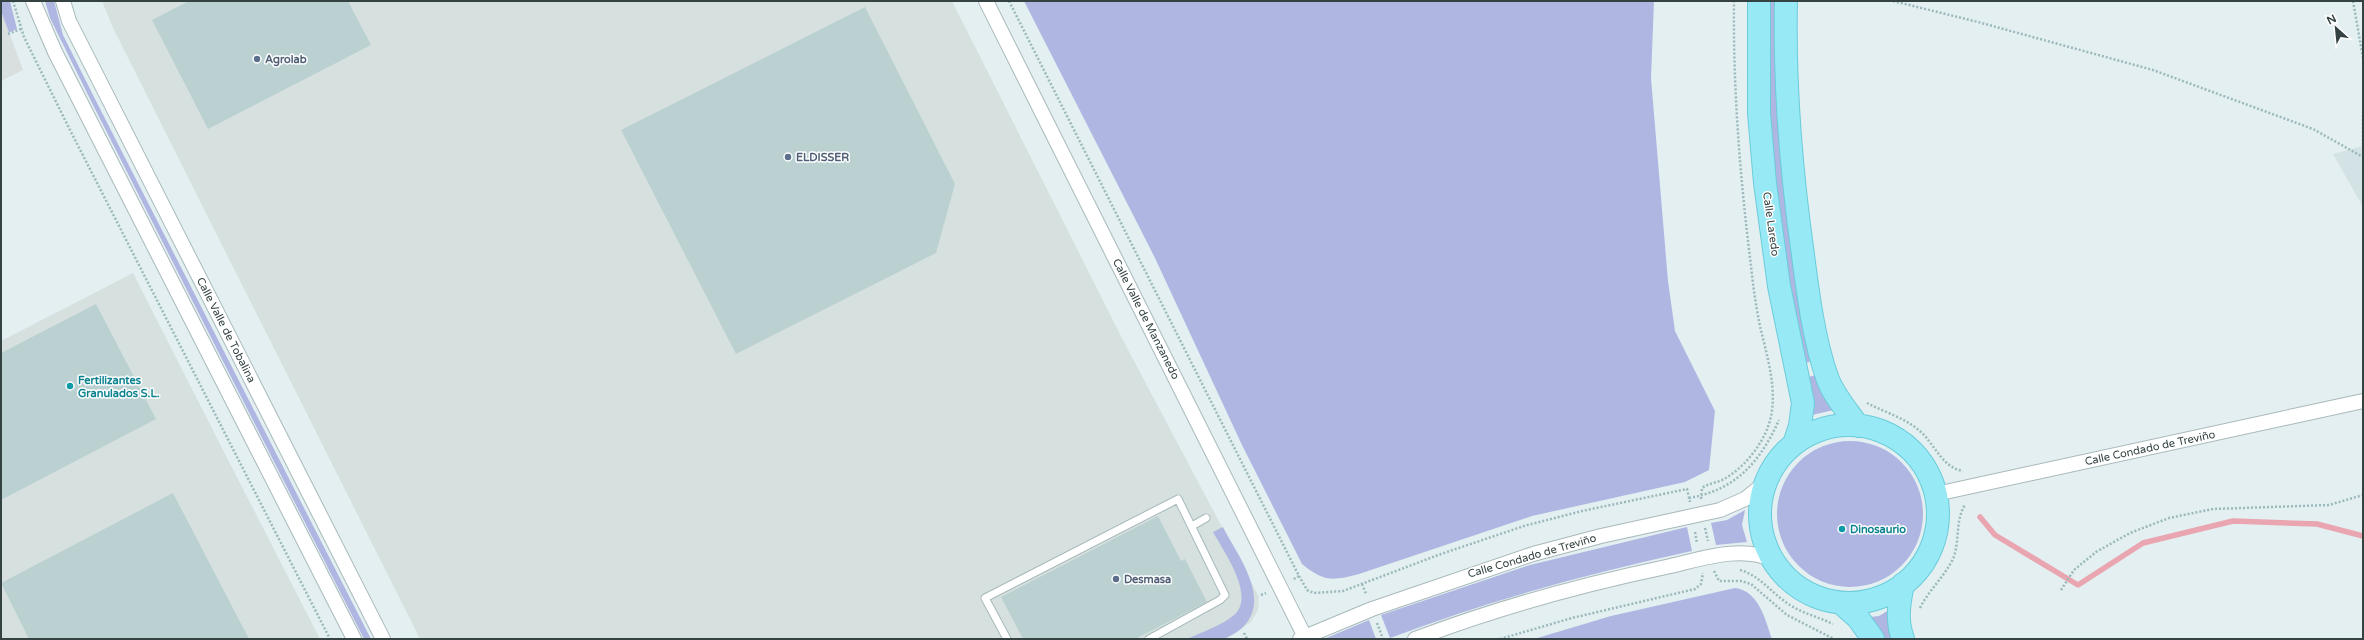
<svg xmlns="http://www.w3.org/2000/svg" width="2364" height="640" viewBox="0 0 2364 640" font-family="'Varela Round',sans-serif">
  <rect width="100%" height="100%" fill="#e4eff1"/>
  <!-- residential -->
  <path fill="#d3e2e4" d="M2363,146V207L2333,154Z"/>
  <!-- industrial -->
  <path fill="#d6e0df" d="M102,1H952L1125,344L1259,597L1258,610L1251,622L1226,639H420L113,28Z
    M133,273L222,448L320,639H1V341Z"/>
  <!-- green -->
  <path fill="#b0b6e2" d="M1,1H10L17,29L8,33L1,11Z
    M45,1H54L63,35L95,99L371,639H364L91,101L50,18Z
    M1024,1H1654L1651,78L1668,281L1675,331L1715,411L1709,470L1685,482L1532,516L1359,574C1332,581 1324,582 1302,564L1242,445L1154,256Z
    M1770,1H1776C1772,123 1787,242 1813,361L1805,363C1789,278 1772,191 1769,104C1768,70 1769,35 1770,1Z
    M1815,375L1834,410L1812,415V387L1809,377Z
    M1777 514a73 73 0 1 1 146 0a73 73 0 1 1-146 0Z
    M1745,510L1742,525L1747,542L1716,545L1711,523L1727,520Z
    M1223,527C1237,555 1272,598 1243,627C1238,632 1228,638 1221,639C1211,640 1198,639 1187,639C1202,632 1221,626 1234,615C1256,596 1224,552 1213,532Z
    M1687,527L1692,551C1589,573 1489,601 1390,638L1381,615L1530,565Z
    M1735,588C1759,591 1765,619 1772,639H1534L1611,616Z
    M1889,610L1894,639H1885L1870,617L1879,616Z
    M1369,620L1376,639H1324Z"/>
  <!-- parking -->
  <path fill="#d9dedf" d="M1,11L23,70L1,81Z"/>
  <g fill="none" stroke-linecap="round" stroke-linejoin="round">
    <!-- stream -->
    <path stroke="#e9a5b0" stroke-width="5.5" d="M1980,517L1995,535L2078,585L2143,543L2233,521L2317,524L2363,536"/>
  </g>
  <!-- building -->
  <path fill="#bbd1d1" d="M189,1H348L371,45L208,129L152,20Z
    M865,7L955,184L936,253L736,354L621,130Z
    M96,304L156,419L1,500V353Z
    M173,493L249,639H29L1,583Z
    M1158,516L1181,561L1185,559L1207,602L1135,639H1023L1001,597Z"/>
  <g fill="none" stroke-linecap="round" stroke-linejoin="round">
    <defs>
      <path id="lane" d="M1192,526L1206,518
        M1007,639L985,598L1178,499L1225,595L1220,600L1149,639"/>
      <path id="street" d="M33,1L55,52L354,639
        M63,1L69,21L383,639
        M986,1L1305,637
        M1936,494L2363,401
        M1300,639L1372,609L1533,554L1601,536L1720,510L1745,499L1765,483
        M1415,639C1497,608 1580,585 1666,567C1698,560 1741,544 1773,560"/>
      <path id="primary" d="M1759,1V113L1765,183L1779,286L1803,403L1800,426L1794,444
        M1786,1C1784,87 1791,170 1803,255C1808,294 1814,340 1827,377C1833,395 1847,410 1858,426
        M1760 514a89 89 0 1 1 178 0a89 89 0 1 1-178 0Z
        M1841,603L1858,618L1873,639
        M1903,639C1896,620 1899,603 1903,584"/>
    </defs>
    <!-- lane casing -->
    <use href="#lane" stroke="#a8b9bb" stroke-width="9"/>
    <!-- street casing -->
    <use href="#street" stroke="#a8b9bb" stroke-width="16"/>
    <!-- primary casing -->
    <use href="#primary" stroke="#6accd9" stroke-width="24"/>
    <!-- path -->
    <path stroke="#9ab9bc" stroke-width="2.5" stroke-dasharray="2 2" stroke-linecap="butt" d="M13,1L24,37L70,130L330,639
      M1009,1L1299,576L1292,580
      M1893,1L1978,22L2153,70L2313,129L2363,157
      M2353,1L2363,58
      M8,34L21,29
      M2363,115V146
      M1867,403C1886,413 1909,419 1924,435C1936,448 1944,468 1963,471
      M1689,498C1736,490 1760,462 1779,420
      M1701,499L1702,488C1709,483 1717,483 1724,479C1744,468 1762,445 1769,424C1779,392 1767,357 1760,326C1756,306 1753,286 1751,266C1740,178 1733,89 1734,1
      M1705,528L1708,541
      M1695,532L1697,543
      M1740,570C1761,576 1772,594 1790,605C1804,614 1819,617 1833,624
      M1714,571L1719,581H1741L1751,584L1787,615L1834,639
      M1299,576L1307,590L1314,593L1343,591L1441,554L1524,526L1582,511L1687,489L1690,502
      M1362,584L1366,594
      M2061,590L2074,570L2096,552L2130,533L2169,518L2213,509L2329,505L2363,495
      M1261,595L1266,593
      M1920,608C1929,590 1944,577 1953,559C1960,542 1955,520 1965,505
      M1377,623L1383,639
      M1244,633L1247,639
      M1500,639L1572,618L1695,589L1701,584L1703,573"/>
    <!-- lane -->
    <use href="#lane" stroke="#fff" stroke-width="7"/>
    <!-- street -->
    <use href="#street" stroke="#fff" stroke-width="14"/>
    <!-- primary -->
    <use href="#primary" stroke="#98e9f6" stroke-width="22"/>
  </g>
  <!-- markers -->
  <g fill="#5c6f8a" stroke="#fff" stroke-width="1.5">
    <circle cx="257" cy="59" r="4"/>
    <circle cx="788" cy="157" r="4"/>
    <circle cx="1116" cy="579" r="4"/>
  </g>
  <g fill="#0f9aa8" stroke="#fff" stroke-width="1.5">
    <circle cx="70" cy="386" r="4"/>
    <circle cx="1842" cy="529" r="4"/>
  </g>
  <g text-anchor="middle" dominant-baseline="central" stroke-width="3" stroke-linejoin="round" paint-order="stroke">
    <!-- service labels -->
    <g font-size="11" font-weight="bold" fill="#4e5e75" stroke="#fff" text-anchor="start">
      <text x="265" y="59">Agrolab</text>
      <text x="796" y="157">ELDISSER</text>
      <text x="1124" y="579">Desmasa</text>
    </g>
    <!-- street labels -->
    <g font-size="11" fill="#354242" stroke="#fff">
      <text transform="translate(1771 224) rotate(82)">Calle Laredo</text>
      <text transform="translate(1146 319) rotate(63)">Calle Valle de Manzanedo</text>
      <text transform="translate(226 330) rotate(63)">Calle Valle de Tobalina</text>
      <text transform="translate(2150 448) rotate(-12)">Calle Condado de Treviño</text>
      <text transform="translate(1532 556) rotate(-16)">Calle Condado de Treviño</text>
    </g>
    <!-- culture labels -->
    <g font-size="11" font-weight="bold" fill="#0d838f" stroke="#fff" text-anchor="start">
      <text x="78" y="380">Fertilizantes<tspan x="78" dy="13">Granulados S.L.</tspan></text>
      <text x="1850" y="529">Dinosaurio</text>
    </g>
  </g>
  <!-- border -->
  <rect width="2364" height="640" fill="none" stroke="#354242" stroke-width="4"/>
  <!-- north arrow -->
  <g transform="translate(2336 28) rotate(333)" stroke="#ffffff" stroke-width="3" paint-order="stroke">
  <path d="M0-3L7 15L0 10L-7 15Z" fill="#354242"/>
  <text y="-6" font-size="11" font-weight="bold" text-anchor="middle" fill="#354242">N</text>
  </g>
</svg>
